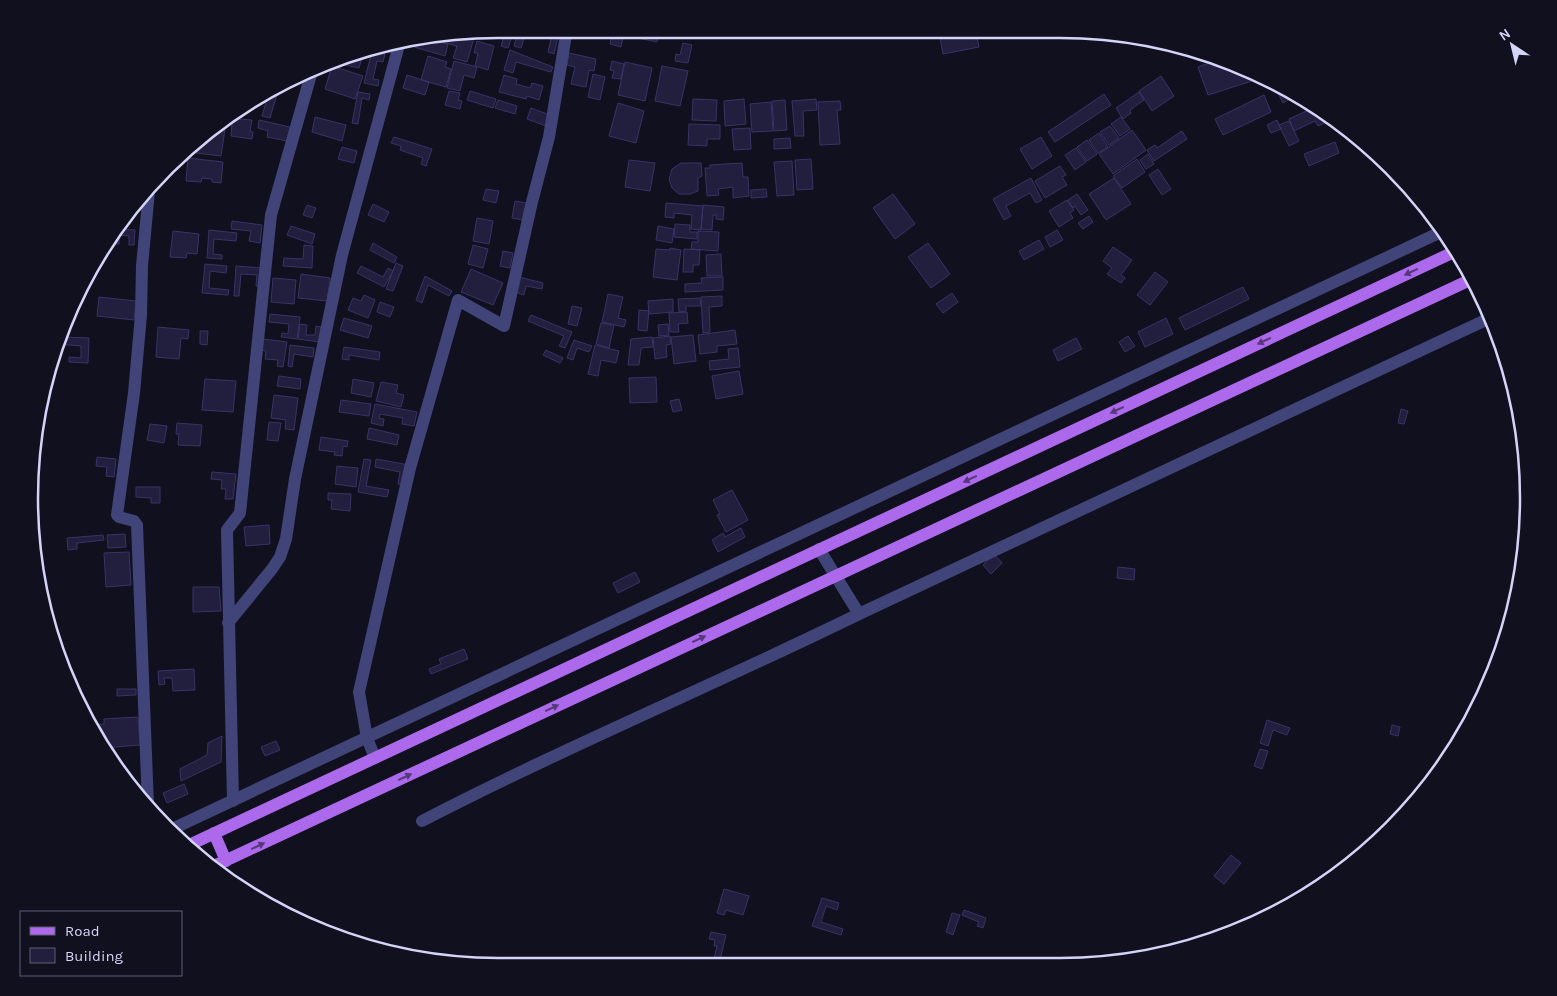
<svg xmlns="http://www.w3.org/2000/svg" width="1557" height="996" viewBox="0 0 1557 996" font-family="Karla,sans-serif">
  <rect width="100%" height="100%" fill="#11101f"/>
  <!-- building -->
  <path fill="#211e3e" stroke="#383367" d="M506,29H514L508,48L501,46Z
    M519,29H527L521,48L514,46Z
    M538,29H548L559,33L554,54L548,52L552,35L537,31Z
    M613,30L624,32L621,47L610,44Z
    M625,30H660L657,42L624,35Z
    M939,32H976L979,47L943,54Z
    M463,35L474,38L467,62L453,58L457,46L434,40Z
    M432,40L448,44L445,56L414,47L415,42Z
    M477,41L494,46L488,70L475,66L478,53H474Z
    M683,43L692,45L688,63L675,61L676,54L680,55Z
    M394,46L392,53L375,49Z
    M510,50L553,67L551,72L516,62L513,73L504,70Z
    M364,51L359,68L332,62L347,54Z
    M372,51L385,54L383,62L377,61L373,79L379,80L378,86L364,83Z
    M569,53L596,59L594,71L589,70L586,87L571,84L575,67L567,65Z
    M428,56L447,62L445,67L451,69L446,87L421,80Z
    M454,61L477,67L474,78L464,75L460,91L447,88Z
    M612,61L624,64L621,79L612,78L614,71L610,70Z
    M1214,61L1256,74L1258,79L1208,95L1198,67Z
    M625,62L652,68L645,101L618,95Z
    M332,66L363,76L355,99L325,89Z
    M662,66L688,71L680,106L655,101Z
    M593,74L605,77L600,100L588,97Z
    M407,75L429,82L425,95L403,88Z
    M504,75L517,79L516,84L530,88L532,83L543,86L539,100L527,96L526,99L499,92Z
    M1161,76L1174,96L1152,111L1139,91Z
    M296,79L295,86L285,84Z
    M1280,86L1295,96L1283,103L1276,89Z
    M449,91L460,93L458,100L462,101L460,109L445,105Z
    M470,91L496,99L493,108L467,100Z
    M269,92L277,94L270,118L262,116Z
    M358,92L370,94L369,100L362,98L358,124L352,123Z
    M1139,92L1144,100L1130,110L1131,113L1123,119L1116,108Z
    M1104,94L1111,105L1055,142L1048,132Z
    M1264,95L1271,112L1223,135L1215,119Z
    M693,99L717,100L716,121L692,120Z
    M744,99L746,124L725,126L724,101Z
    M816,99L817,110L803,111L804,136H795L792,101Z
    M498,100L517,106L515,114L495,108Z
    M785,100L787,130L774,131L772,101Z
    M840,101L841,110H837L840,144L820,145L818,102Z
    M771,102L773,131L752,132L750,104Z
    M618,103L644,111L636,143L609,136Z
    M531,108L550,115L546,126L527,119Z
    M1313,108L1331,120L1318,126L1315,121L1294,131L1289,119Z
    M233,113L240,114L239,119L252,120L250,131L253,132L252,139L231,136Z
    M315,117L346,125L342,141L312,132Z
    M1121,117L1130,129L1120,136L1111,124Z
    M259,120L290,127L287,141L267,137L268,131L258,128Z
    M1277,120L1281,129L1271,133L1267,125Z
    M1289,121L1299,141L1289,146L1279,125Z
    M223,122H226L221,156L196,153L197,145Z
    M689,124L720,125V139H707V146L688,145Z
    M1110,126L1119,138L1109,145L1100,132Z
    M750,128L751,149L734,150L732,129Z
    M1132,130L1146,150L1113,174L1099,154Z
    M1182,131L1187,139L1154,161L1147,150L1155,145L1157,148Z
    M1099,133L1108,147L1098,153L1089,140Z
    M394,137L432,149L426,166L421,164L423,158L400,150L401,146L391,143Z
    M1041,137L1052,156L1032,169L1020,149Z
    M790,138L791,148L774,149V139Z
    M1087,140L1097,154L1087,161L1077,147Z
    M1335,142L1339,153L1309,166L1304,154Z
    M342,147L357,151L354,163L338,159Z
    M1076,148L1086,162L1075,170L1065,155Z
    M1148,154L1154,164L1146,169L1140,160Z
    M188,158L223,162L221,183L212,182V179L202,178L201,182L186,181Z
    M811,159L813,189L797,190L795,160Z
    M1137,159L1145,172L1122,188L1113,176Z
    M629,160L655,163L650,191L625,187Z
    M792,161L794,195L777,196L774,162Z
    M681,163H701L702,176L698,178V191L690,194H679L672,188L669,179L672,169Z
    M742,163L743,177H748L749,196L733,198V187L718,189L719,195L707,196L705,168H710V165Z
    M1060,166L1066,175L1062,177L1067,185L1045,198L1035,181Z
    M1158,169L1171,189L1162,195L1149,175Z
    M1031,178L1042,200L1036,203L1030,193L1006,206L1011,216L1004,220L993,199Z
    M1114,178L1131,204L1106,220L1089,194Z
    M486,189L499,191L496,203L483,200Z
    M766,189L767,197L751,198V190Z
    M893,194L915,224L895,239L873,208Z
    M1077,194L1088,210L1081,215L1075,206L1073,208L1068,200Z
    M1067,200L1074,210L1070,213L1073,218L1059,227L1049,211Z
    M515,201L526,203L522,220L512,218Z
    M666,203L703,206L701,230L691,229L692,215L674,213V218L665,217Z
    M373,204L389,212L384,222L368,215Z
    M307,205L316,208L312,218L303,215Z
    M703,205L724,207L723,220L716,219V215H713L712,230L701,229Z
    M1089,216L1093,222L1083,229L1078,223Z
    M477,218L493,221L489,244L473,241Z
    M232,221L262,225L260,243L249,241L251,231L231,229Z
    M675,224L690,225V232H697V239L674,237Z
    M291,226L315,234L312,244L287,235Z
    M658,226L674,229L672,243L656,240Z
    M117,229L135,230L134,245H129V236L119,235V244H109Z
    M209,230L237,233L236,241L214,239L213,254L222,255V259L207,258Z
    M1057,230L1063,240L1050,247L1045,237Z
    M173,231L199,234L197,254L187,253L186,258L170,257Z
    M698,231L719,232L718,251L691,249L692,242H698Z
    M1039,240L1044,249L1024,260L1019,251Z
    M373,243L397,257L394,263L370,250Z
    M928,243L950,274L931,288L908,257Z
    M304,245L313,246L312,268L283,266L284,258L303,259Z
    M473,245L488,249L483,268L468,264Z
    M1113,247L1132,260L1121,275L1125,278L1121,283L1107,274L1112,268L1103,261Z
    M670,248L681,250L677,280L653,277L656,249L670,250Z
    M684,249L700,250L699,265H693V272H683Z
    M503,251L513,253L510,268L500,266Z
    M721,254L722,276H707L706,255Z
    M396,263L403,266L393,291L386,289Z
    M205,264L227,266L226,273L210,271L209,288L229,290L228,295L202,293Z
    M236,266L262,268L261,287L256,286L257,275L241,274L239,296H234Z
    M361,266L383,277L388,268L393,271L384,287L357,273Z
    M471,269L503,283L493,305L461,292Z
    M1155,272L1168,282L1150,305L1137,295Z
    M301,274L330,278L327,301L298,298Z
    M425,276L452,291L449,296L428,285L422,303L416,300Z
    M519,277L543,283L542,289L526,286L524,295L515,292Z
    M723,277V290L685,292V284L702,283L701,278Z
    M273,278L296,280L294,304L271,302Z
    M1243,287L1249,299L1185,330L1179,318Z
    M952,293L958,302L943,313L936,304Z
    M608,294L623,297L618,318L626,320L624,327L602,322Z
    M364,295L375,300L368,318L348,310L353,298L361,301Z
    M722,296V306L709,307L710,332L703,333L701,297Z
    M99,297L136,301L134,320L97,316Z
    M700,298L701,306H686V311L679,312L678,299Z
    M673,299V312L649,314L648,301Z
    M380,302L394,307L390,317L377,312Z
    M572,306L582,308L577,326L568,324Z
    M639,310L649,311L647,331L638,330Z
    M687,312L688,323L678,324L679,332H670L669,313Z
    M270,314L300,317L297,339L281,337L282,333L288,334L289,324L269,322Z
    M531,315L572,332L565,348L559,346L564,336L528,321Z
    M344,318L372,326L368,338L340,330Z
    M1166,318L1173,334L1145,347L1138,332Z
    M601,323L614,325L609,348L596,344Z
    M300,324L307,325L306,335H315L316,326L321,327L319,342L298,339Z
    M668,324L669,335L659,336L658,325Z
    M158,327L189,330L188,339L181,338L179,359L156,357Z
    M735,330L737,344L717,346V352L700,354L698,335Z
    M200,331H208L207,345L200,344Z
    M693,335L696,361L674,364L671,337Z
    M670,336L671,344L666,345L667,357L655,359L653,338Z
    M1128,336L1135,346L1125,352L1119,342Z
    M59,337L89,338L88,363L69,362V357L81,358V346L57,344L56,353H53Z
    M652,337L653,347L641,348L639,365H628L631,339Z
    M1076,338L1082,349L1058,361L1053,350Z
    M263,339L287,342L283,367L277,366L278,360L265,359L266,351L261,350Z
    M574,340L592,346L589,352L577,348L573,360L567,358Z
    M290,345L314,348L313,357L294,354L292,367L288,366Z
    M595,345L619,351L616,363L601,360L598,376L588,374Z
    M344,347L380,352L379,360L349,355V360L342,359Z
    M738,348L740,367L710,370L709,361L729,359L728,349Z
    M546,350L563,358L560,363L543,355Z
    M739,371L743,394L716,399L712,376Z
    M279,376L301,379L300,389L277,386Z
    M656,377L657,402L630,403L629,378Z
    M205,379L236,381L233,412L202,410Z
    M353,379L374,383L371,397L351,393Z
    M381,382L398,385L396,393L404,395L401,407L376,401Z
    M274,395L298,398L294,430L285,429L286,420L271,418Z
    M679,399L682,410L673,412L670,401Z
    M341,400L371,404L369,416L339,412Z
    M375,404L417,412L414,426L402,424L403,418L380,414L379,418L384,419L383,426L371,423Z
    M1401,409L1408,411L1404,424L1398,423Z
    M269,422L281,423L278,441L267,440Z
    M177,423L202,425L200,446L178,445L179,434H176Z
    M150,424L167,426L164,443L147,440Z
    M369,428L399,435L397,445L367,439Z
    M321,437L348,441L347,447L343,446L342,456L334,455L335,452L319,450Z
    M97,457L116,459L114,477L106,476L107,467L96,466Z
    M364,459L371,460L366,486L389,490L387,497L358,492Z
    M376,459L409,465L404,486L398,484L400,472L375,467Z
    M337,466L358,468L356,487L335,484Z
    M212,472L236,474L233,499H225L226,489H221L222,480L211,479Z
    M136,487H160V503H151V498L136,497Z
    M732,490L748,520L726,532L717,515L720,514L713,500Z
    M328,493L351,494L350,511L331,509L332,500H328Z
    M269,525L270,544L246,546L244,527Z
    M741,528L745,537L718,552L712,540L723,533L725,537Z
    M125,534L126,547L108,548L107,535Z
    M103,535L104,540L77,543V549L68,550L67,538Z
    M129,552L131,585L106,587L104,553Z
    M994,554L1002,563L991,574L983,565Z
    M1118,567L1135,569L1134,580L1117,578Z
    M635,572L640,582L618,593L613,583Z
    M193,587H219L221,611L193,612Z
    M464,649L468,659L431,674L429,669L441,664L439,659Z
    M194,669L195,690L173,691L172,678H164L165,684L159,685L158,671Z
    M117,689H136V695L117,696Z
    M138,717L140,745L103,748L92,725L104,724V719Z
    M1267,720L1290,728L1287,735L1273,730L1268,746L1260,743Z
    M1392,725L1400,727L1398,736L1390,734Z
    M222,736L221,762L181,781L180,769L207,755L208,743Z
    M276,741L280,750L265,756L261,747Z
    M1260,749L1268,751L1262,769L1254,766Z
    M184,784L188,794L167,803L163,793Z
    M1231,855L1241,863L1224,884L1214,876Z
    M724,889L749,896L743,915L726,910L724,915L717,913Z
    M822,898L839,903L837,910L826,906L821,922L843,929L841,935L812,926Z
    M964,910L986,918L983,928L977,926L979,922L962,915Z
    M952,913L960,915L953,935L946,932Z
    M711,932L726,935L719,964L713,963L717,946H714L715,940L709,939Z"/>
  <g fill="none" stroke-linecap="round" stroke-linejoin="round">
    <!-- minor -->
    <path stroke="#414478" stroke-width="12" d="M819,549L859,614
      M228,623L272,569L280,557L286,539L295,479L342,255L399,45
      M375,758L367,738L359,692L410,468L458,300L504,326L532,202L549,137L567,29
      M233,801L227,530L240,513L271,215L312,71
      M148,805L137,525L134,521L119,517L117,515L134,393L141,315L142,266L149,191
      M422,821C565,747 714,685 859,614L1490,318
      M170,830L1443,231"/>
    <!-- major -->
    <path stroke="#ad69eb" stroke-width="12" d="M214,833L226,861
      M185,847L1456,251
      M214,866L1472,279"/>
  </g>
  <!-- one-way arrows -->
  <defs><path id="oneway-solid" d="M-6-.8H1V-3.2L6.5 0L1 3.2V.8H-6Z" transform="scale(1.25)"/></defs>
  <g fill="#57387b">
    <use href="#oneway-solid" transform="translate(1411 272) rotate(155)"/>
    <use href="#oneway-solid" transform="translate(1264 341) rotate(155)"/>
    <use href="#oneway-solid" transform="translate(1117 410) rotate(155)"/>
    <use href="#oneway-solid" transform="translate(970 479) rotate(155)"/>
    <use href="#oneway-solid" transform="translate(699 639) rotate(-25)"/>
    <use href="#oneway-solid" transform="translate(552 708) rotate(-25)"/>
    <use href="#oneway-solid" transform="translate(405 777) rotate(-25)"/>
    <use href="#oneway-solid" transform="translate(258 846) rotate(-25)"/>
  </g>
  <!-- crop -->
  <path d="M0 0H1557V996H0ZM498 38H1060A460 460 0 0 1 1520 498V498A460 460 0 0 1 1060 958H498A460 460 0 0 1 38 498V498A460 460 0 0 1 498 38Z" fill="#11101f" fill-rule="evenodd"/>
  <path fill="none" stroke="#d4d4f9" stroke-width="2.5" d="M498 38H1060A460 460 0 0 1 1520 498V498A460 460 0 0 1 1060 958H498A460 460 0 0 1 38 498V498A460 460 0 0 1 498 38Z"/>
  <!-- legend -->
  <rect x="20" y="911" width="162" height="65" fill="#11101f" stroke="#5f5e76"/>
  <rect x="30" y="927" width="25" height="8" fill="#ad69eb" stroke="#5f5e76"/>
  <text x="65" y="936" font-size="15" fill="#d4d4f9">Road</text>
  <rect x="30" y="948" width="25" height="15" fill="#211e3e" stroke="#5f5e76"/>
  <text x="65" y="961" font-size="15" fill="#d4d4f9">Building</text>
  <!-- north arrow -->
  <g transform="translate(1512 45) rotate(325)" stroke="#11101f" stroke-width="4" paint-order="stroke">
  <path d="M0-4L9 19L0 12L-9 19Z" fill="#d4d4f9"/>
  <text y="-8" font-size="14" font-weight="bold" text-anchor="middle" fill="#d4d4f9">N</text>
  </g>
</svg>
